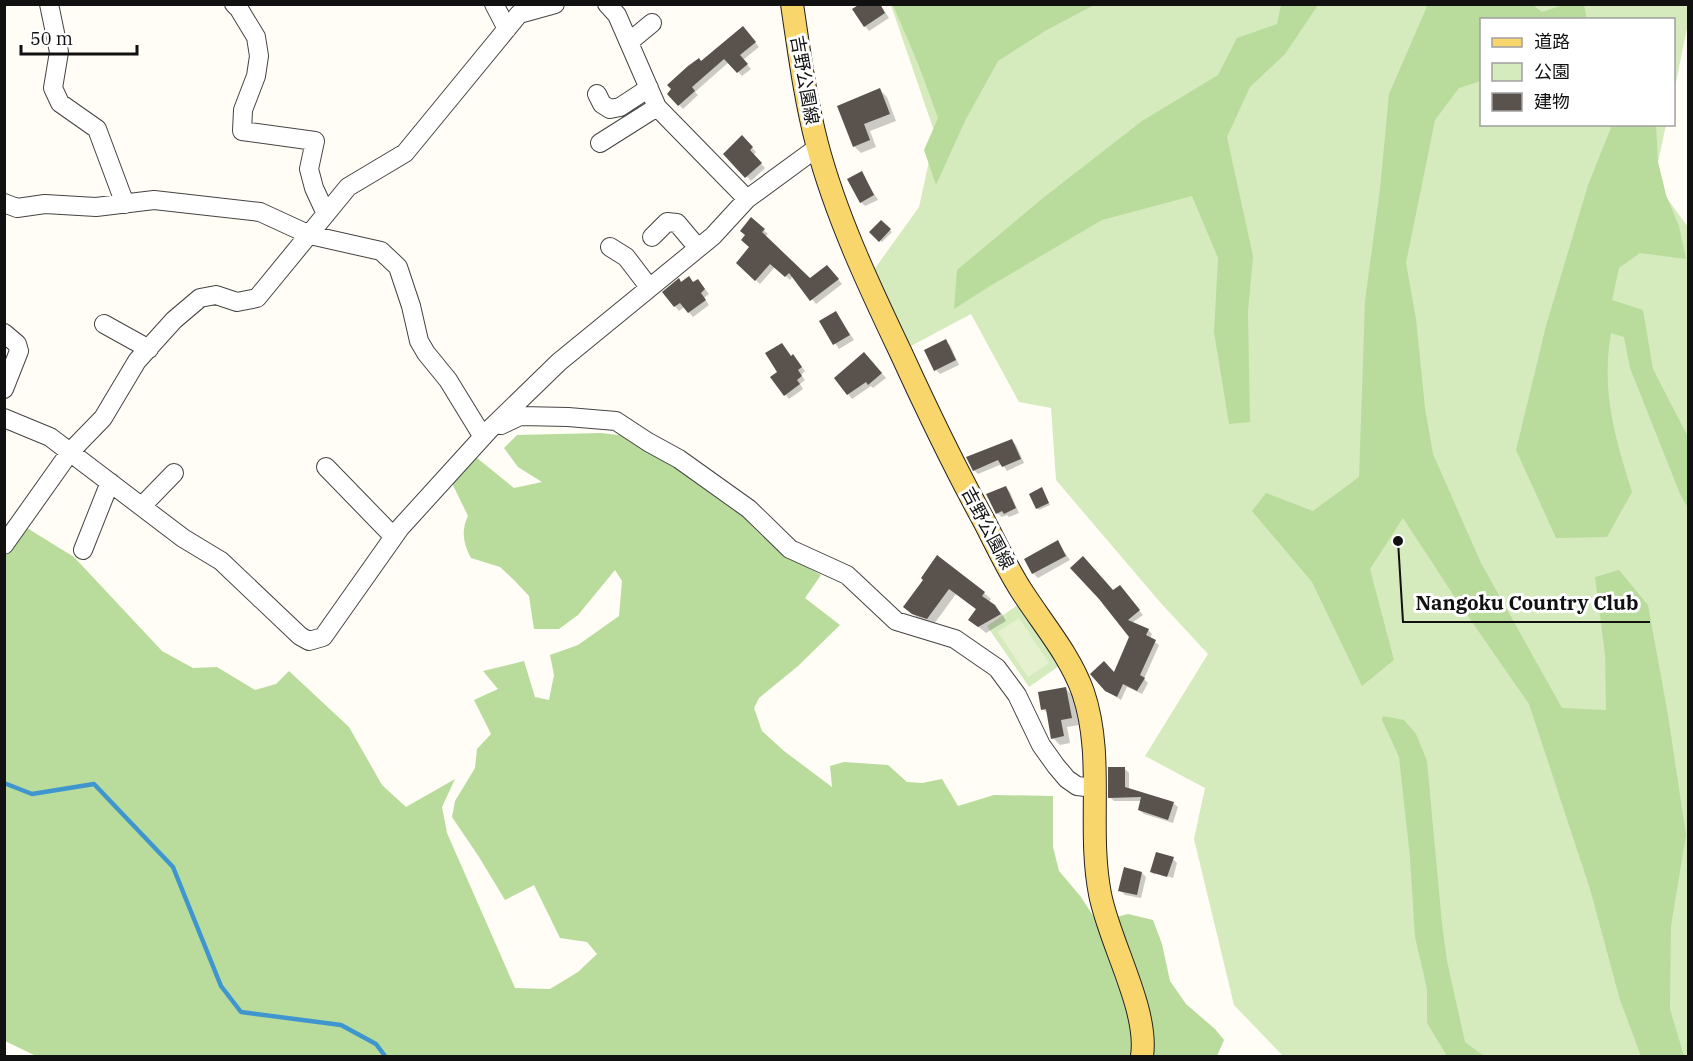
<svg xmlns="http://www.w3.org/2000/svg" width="1693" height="1061" viewBox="0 0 1693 1061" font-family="'IBM Plex Serif','Noto Sans JP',serif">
  <rect width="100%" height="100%" fill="#fffdf5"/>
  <!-- green -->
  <path fill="#d5ebbd" d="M891,5H1688V23L1674,92V20H1482V124L1666,125L1658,162L1666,197L1688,227V1056H1283L1234,1005L1194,839L1205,788L1145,756L1208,654L1159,601L1056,480L1051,408L1019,402L971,314L909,347L873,271L919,207L935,134Z
    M1018,605L1059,666L1029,687L987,626Z"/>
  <!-- forest -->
  <path fill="#b9dc9c" d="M1428,4L1533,5L1542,12L1563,5H1584L1587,19L1482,20L1481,81L1459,88L1435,120L1406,263L1416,319L1425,408L1433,454L1481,563L1562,708L1606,710L1605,655L1595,577L1619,570L1648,605L1668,715L1686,835L1671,926L1670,1009L1684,1056H1641L1620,1000L1590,889L1529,704L1454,596L1403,518L1370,569L1394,660L1362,686L1312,582L1252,511L1266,493L1313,511L1359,477L1365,301L1380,189L1389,94Z
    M893,5H1094L1045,31L998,61L965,121L936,185L924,150L938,118L919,66Z
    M1281,5H1318L1285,54L1250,87L1227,137L1253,256L1248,312L1250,422L1229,424L1214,332L1218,258L1192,196L1102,220L990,286L954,309L957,270L1043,198L1142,121L1218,75L1237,38L1277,24Z
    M1612,125H1656L1658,162L1666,195L1679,226L1686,259L1640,253L1619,268L1612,300L1643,310L1653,369L1688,437V508L1680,494L1630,368L1624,337L1611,333C1601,392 1615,437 1632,492L1607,537L1556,538L1516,450L1546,326L1588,185Z
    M601,433L627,436L652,455L695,472L803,565L821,575L805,598L840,625L798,666L759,698L754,708L762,731L784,751L832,787L830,766L844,762L888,765L907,782L922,783L942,779L958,806L994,795L1053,796V847L1059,871L1081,897L1097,922L1128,914L1153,920L1162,944L1170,981L1186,1004L1215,1029L1224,1040L1217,1056H36L5,1041L4,558L27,528L74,557L162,651L193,668L217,667L255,690L276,684L289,671L349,727L382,785L406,807L455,779L442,807L447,833L515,988L550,989L578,972L597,954L587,942L560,938L534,885L505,900L479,857L452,817L455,801L475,768L477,749L491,734L474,700L498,689L483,671L524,661L535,697L549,700L554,675L550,655L578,645L619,616L622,581L615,570L578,615L559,629H534L529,596L513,579L500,567L471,558C463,544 461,530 468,516L450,479L472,454L514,488L542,482L518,467L504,448L517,435Z
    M1383,716L1404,720L1416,734L1427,761L1442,924L1447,961L1465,1042L1484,1056H1447L1427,1023V989L1415,937L1410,858L1399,757L1382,720Z"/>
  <!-- pitch -->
  <path fill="#e6f2cf" d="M1019,618L1049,663L1028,677L998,632Z"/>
  <!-- shadow -->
  <path fill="#0003" d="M863,4H880L889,18L869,31L865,26Z
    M747,32L759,47L743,60L751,69L742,76L729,62L695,92L698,95L683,109L669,94L702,63Z
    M880,90L887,97L896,121L870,131L876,147L861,153L854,146L839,106Z
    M742,137L756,152L753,155L765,168L751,181L725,154Z
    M861,173L878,200L865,206L861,202Z
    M752,219L768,234L765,237L810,280L831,271L842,284L816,304L793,276L790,280L775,267L760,284L738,263L751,247L746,235Z
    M881,222L892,232L882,242L871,232Z
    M682,283L702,285L709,294L704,298L709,305L693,317L684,307L679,311L675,306Z
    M836,313L854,340L839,349L821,322Z
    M945,341L950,345L959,365L940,374L936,370Z
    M792,358H795L805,371L801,375L805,380L800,384L803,389L789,399L772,378Z
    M868,358L886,378L873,388L871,386L852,399L836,378Z
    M1012,441L1016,445L1024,463L1007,471L1002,464L978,474L974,470Z
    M1006,487L1010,492L1019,513L1009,517L1007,515L1002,517L997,513Z
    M1043,491L1050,505L1039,510L1037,508Z
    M1057,542L1070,560L1038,578L1033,573Z
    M925,580L984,593L991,599L989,602L1002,614L1006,621L986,633L970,620L977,610L956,594L934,624L920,620L905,607Z
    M1123,591L1143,615L1132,623L1148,630L1152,634L1150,639L1159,645L1144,679L1148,683L1142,694L1127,687L1121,700L1106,690L1131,636L1114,592Z
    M1066,689L1073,696L1079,725L1067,727L1070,743L1060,745L1053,738L1049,715L1043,709Z
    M1124,768L1129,773V789L1173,803L1178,807L1173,823L1144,814L1139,810L1142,801H1114L1110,797Z
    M1173,859L1177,863L1173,878L1155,872V875L1151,872Z
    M1142,873L1146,877L1141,898L1125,895L1120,890Z"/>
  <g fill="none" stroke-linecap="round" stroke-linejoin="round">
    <!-- stream -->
    <path stroke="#3f96cf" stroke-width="4.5" d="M4,783L32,794L94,784L173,867L221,986L241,1012L341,1025L376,1044L385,1056"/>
  </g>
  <!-- building -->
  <path fill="#5a524d" d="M860,4H880L885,13L864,27L852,9Z
    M743,26L756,42L740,55L748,64L737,73L724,59L692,87L695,91L678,106L667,94L671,89L667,85L688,66L699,58L701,61Z
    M880,88L890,114L864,124L870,140L853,147L837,106Z
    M742,135L753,147L750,150L762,163L745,178L723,154Z
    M862,171L874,195L860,203L847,179Z
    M751,217L765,229L762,232L810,278L827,265L839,279L810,301L789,273L785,277L770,264L755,281L736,263L749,247L741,240L745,235L740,231Z
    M881,220L891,229L879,242L869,232Z
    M689,276L693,282L698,279L705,289L701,293L706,300L688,313L680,303L674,307L662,292L679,278L681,282Z
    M836,311L850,335L833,345L819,321Z
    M946,339L956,360L934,371L924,350Z
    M782,343L791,356L793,354L802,367L798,370L802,376L797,380L800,384L784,396L770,377L777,372L765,353Z
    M864,352L882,373L868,385L866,382L847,395L834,378Z
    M1012,439L1021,459L1002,467L998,460L973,471L966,457Z
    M1006,486L1016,508L1004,514L1002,511L996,514L986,494Z
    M1042,487L1049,503L1036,509L1029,494Z
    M1058,540L1066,556L1032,574L1024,559Z
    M937,555L985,592L982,596L995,605L1001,614L978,627L968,620L976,609L949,589L927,619L912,614L903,607L923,580L921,578Z
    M1083,556L1113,590L1120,585L1140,610L1128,620L1149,629L1146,635L1156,640L1140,675L1145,678L1137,691L1123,684L1117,697L1105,691L1090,674L1104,661L1114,672L1129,637L1099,599L1070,568Z
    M1066,687L1072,718L1061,720L1064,736L1051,739L1046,709L1041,710L1038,692Z
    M1108,767H1125V787L1174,802L1168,820L1138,810L1141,797L1108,798Z
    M1156,852L1174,857L1167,877L1150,872Z
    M1124,867L1142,872L1137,895L1118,891Z"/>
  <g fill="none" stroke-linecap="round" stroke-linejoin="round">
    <defs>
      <path id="minor" d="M49,4L59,52L53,88L60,103L97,129L125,204
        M234,4L239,9L256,37L259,56L256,76L243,110L242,131L315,141L309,169L314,188L326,214
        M494,4L507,29
        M607,4L617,15L657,107L747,199
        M629,42L652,23
        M597,94L602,104L610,109L620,107L649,88
        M600,143L657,107
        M4,203L17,208L45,204L96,207L154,200L260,212L310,235L381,251L398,267L411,306L419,341L426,353L448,380L483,437
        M652,237L667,222L677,223L698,248
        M610,247L626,257L649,287
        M104,324L149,349
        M4,333L17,344L19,351L4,389
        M4,418L50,437L183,538L221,561L300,636L309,641L323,637L400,528L490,429L559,362L713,236L747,199L818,147
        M501,425L520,416L568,417L616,421L648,442L679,459L749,509L790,549L847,575L896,621L955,639L997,668L1017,695L1041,745L1056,766L1067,779L1077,786L1095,788
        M326,467L393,536
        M142,506L174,473
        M4,545L70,452L103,418L137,361L174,320L200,298L216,295L237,302L257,298L348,187L405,153L519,14L555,4
        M83,550L110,482"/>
      <path id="major" d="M792,4C799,51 805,98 817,144C836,216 869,286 901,353C927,410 954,466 984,521C996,544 1007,568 1021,590C1042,623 1070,655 1083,692C1105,757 1087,827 1100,894C1109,942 1149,1010 1142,1056"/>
    </defs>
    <!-- minor casing -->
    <use href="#minor" stroke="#444" stroke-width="20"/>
    <!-- major casing -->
    <use href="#major" stroke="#222" stroke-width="24"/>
    <!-- minor -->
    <use href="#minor" stroke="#fff" stroke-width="18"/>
    <!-- major -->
    <use href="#major" stroke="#f9d66b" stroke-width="22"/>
  </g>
  <g text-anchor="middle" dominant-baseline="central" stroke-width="6" stroke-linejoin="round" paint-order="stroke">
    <!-- street labels -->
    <g font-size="18" fill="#111" stroke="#fff">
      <text transform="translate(805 80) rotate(80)">吉野公園線</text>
      <text transform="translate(988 528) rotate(62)">吉野公園線</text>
    </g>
  </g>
  <!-- callouts -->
  <path fill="none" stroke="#111" stroke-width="2" d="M1398 541L1403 622H1650"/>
  <circle fill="#111" stroke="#fff" stroke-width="2" cx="1398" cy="541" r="6"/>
  <g font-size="20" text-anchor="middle" font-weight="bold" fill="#111" stroke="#fff" stroke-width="6" stroke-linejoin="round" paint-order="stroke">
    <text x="1527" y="610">Nangoku Country Club</text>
  </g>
  <!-- border -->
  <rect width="1693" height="1061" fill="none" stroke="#111111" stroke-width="12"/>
  <!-- legend -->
  <rect x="1480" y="18" width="195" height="108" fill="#ffffff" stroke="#a0a0a0" stroke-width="1.5"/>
  <rect x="1492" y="38" width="30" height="9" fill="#f9d66b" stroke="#a0a0a0" stroke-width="1.5"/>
  <text x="1534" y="48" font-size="18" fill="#111111">道路</text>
  <rect x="1492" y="63" width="30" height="18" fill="#d5ebbd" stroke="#a0a0a0" stroke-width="1.5"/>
  <text x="1534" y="78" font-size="18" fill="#111111">公園</text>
  <rect x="1492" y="93" width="30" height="18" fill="#5a524d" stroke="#a0a0a0" stroke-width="1.5"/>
  <text x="1534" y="108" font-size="18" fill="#111111">建物</text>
  <!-- scale -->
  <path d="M21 45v9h116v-9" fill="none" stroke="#111111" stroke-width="3"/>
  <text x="30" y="45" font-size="18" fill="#111111" stroke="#ffffff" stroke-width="4.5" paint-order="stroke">50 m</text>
</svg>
